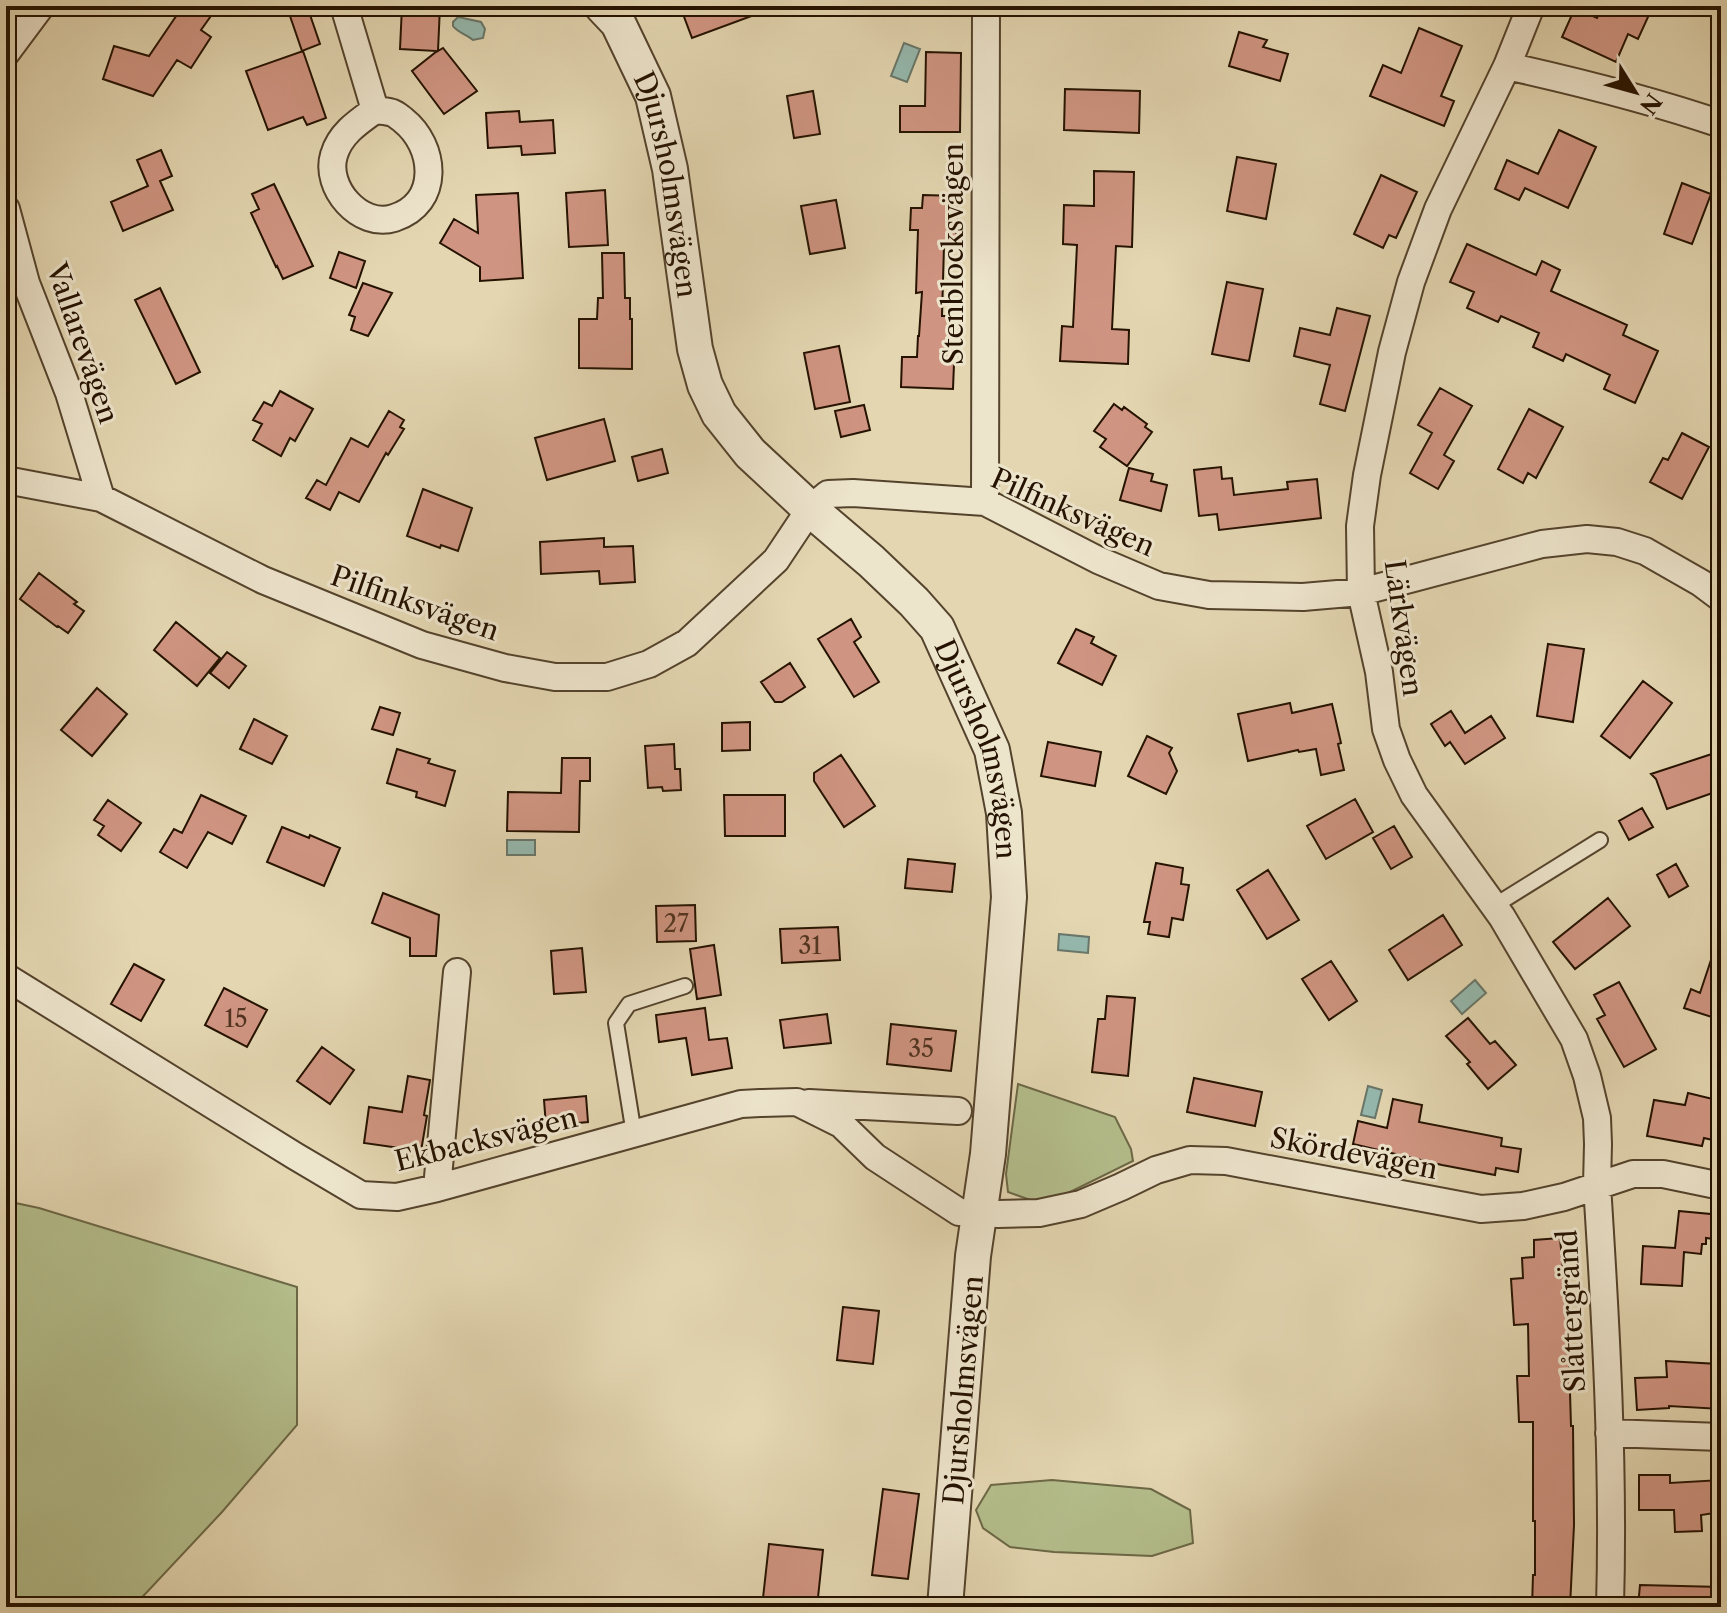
<svg xmlns="http://www.w3.org/2000/svg" width="1727" height="1613" viewBox="0 0 1727 1613" font-family="'Libre Caslon Text',serif">
  <rect width="100%" height="100%" fill="#e3d6b1"/>
  <filter id="stains"><feTurbulence type="fractalNoise" baseFrequency=".0025" numOctaves="4"/><feColorMatrix values="0 0 0 0 .2 0 0 0 0 .09 0 0 0 0 .02 0 0 0 .5 -.17"/></filter>
  <radialGradient id="worn" r=".72"><stop offset=".6" stop-color="#630" stop-opacity="0"/><stop offset="1" stop-color="#630" stop-opacity=".3"/></radialGradient>
  <!-- green -->
  <path fill="#b4be8c" stroke="#6c6846" stroke-width="2" d="M1018,1084L1115,1117L1131,1149L1133,1161L1062,1196L1036,1202L1008,1192L1006,1174Z
    M6,1201L39,1208L297,1287V1425L222,1512L133,1607H6Z
    M1052,1480L1151,1489L1190,1510L1193,1543L1152,1556L1054,1552L1010,1547L983,1528L976,1510L991,1485Z"/>
  <!-- water -->
  <path fill="#95b9af" stroke="#687669" stroke-width="2" d="M458,17L481,22L485,29L483,38L473,40C467,35 457,32 453,26V22Z
    M904,43L920,49L907,82L891,76Z
    M507,840H535V855H507Z
    M1059,934L1089,937L1088,953L1058,950Z
    M1475,980L1486,993L1462,1014L1451,1001Z
    M1368,1086L1382,1090L1375,1118L1361,1115Z"/>
  <!-- building -->
  <path fill="#d09582" stroke="#251200" stroke-width="2" d="M183,6H218L201,30L211,37L191,68L177,60L153,96L103,79L114,46L149,56Z
    M402,6H440L438,51L443,48L477,91L444,114L412,71L437,51L400,49Z
    M680,6H773V8L692,38Z
    M1603,6H1653L1638,39L1628,34L1616,62L1562,37L1575,8L1597,18Z
    M308,9L320,44L302,51L290,16Z
    M1419,28L1462,46L1441,96L1454,101L1444,126L1370,96L1383,65L1401,73Z
    M1239,32L1267,40L1263,47L1288,54L1280,81L1229,66Z
    M303,51L326,118L307,125L303,117L268,130L246,71Z
    M926,52L961,53L960,132H900V106H925Z
    M1065,89L1140,91L1139,133L1064,130Z
    M813,91L820,134L794,138L787,96Z
    M519,111L520,122L553,120L555,153L522,155L521,146L488,148L486,113Z
    M1559,130L1596,147L1568,208L1525,188L1519,200L1495,189L1507,160L1538,174Z
    M161,150L172,176L160,181L173,210L123,231L111,202L148,186L137,160Z
    M1237,157L1276,164L1266,219L1227,211Z
    M1094,171L1134,172L1132,247L1116,246L1112,329L1129,330L1128,364L1060,361L1062,326L1073,327L1077,245L1063,244L1064,205L1094,206Z
    M1381,175L1417,192L1396,238L1389,235L1383,248L1354,234Z
    M1682,183L1711,194L1692,244L1664,234Z
    M274,184L313,266L283,279L277,266L276,267L251,213L259,209L252,194Z
    M605,190L608,245L569,247L566,193Z
    M518,193L523,278L480,281V267L440,243L454,219L478,233L476,195Z
    M923,195L958,196L956,246H944L942,316H951V338H955L953,389L901,387L902,357H917L918,336H919L922,292L916,293L918,230H910L911,208H922Z
    M836,200L845,248L810,254L801,206Z
    M1467,244L1536,275L1542,261L1560,270L1551,291L1627,325L1623,335L1658,351L1635,403L1604,389L1610,375L1566,354L1563,361L1533,347L1539,333L1501,316L1498,322L1467,308L1474,292L1450,282Z
    M339,252L365,261L356,288L330,278Z
    M602,253H624L625,298H630V319H632V369L579,368V319H597L598,298H603Z
    M1227,282L1263,289L1249,361L1212,354Z
    M363,283L392,293L368,336L351,330L355,317L349,315Z
    M160,288L200,372L176,384L135,300Z
    M1337,308L1370,316L1345,411L1320,404L1330,365L1294,356L1300,328L1330,335Z
    M839,346L850,402L815,409L804,353Z
    M1440,388L1472,406L1444,455L1454,461L1438,489L1410,473L1432,433L1418,425Z
    M280,391L313,409L295,441L290,438L281,456L253,440L262,424L253,420L264,402L272,406Z
    M1114,404L1122,410L1124,407L1147,424L1145,427L1152,432L1127,466L1100,447L1106,439L1094,431Z
    M864,405L870,430L841,437L835,411Z
    M1529,409L1563,427L1536,478L1528,473L1523,483L1498,469Z
    M389,411L404,420L400,427L404,429L388,455L386,453L359,502L339,492L330,510L306,498L317,480L326,485L351,438L368,447Z
    M604,419L615,461L547,480L535,438Z
    M1682,433L1709,447L1682,499L1650,482L1663,458L1668,460Z
    M662,449L668,473L638,481L632,457Z
    M1221,467L1222,479L1232,478L1234,495L1288,489L1287,482L1317,479L1321,518L1219,530L1217,514L1199,516L1194,470Z
    M1129,468L1153,474L1151,481L1167,485L1161,511L1120,500Z
    M423,489L472,508L458,551L441,545L440,548L407,536Z
    M604,538V547L633,546L635,582L600,584L599,571L541,574L540,542Z
    M39,573L77,602L74,604L84,611L68,633L58,626L57,627L20,599Z
    M851,619L861,637L854,642L879,682L854,697L818,639Z
    M176,622L220,658L197,686L154,650Z
    M1076,629L1094,637L1091,643L1116,656L1102,685L1058,663Z
    M1548,644L1584,649L1573,722L1537,716Z
    M227,652L246,666L229,688L210,673Z
    M790,663L805,687L782,702H775L761,682Z
    M1643,681L1672,703L1630,758L1601,736Z
    M97,688L127,714L92,756L61,730Z
    M1290,703L1292,713L1332,704L1341,743L1338,744L1344,770L1321,775L1316,749L1299,752L1298,750L1248,761L1238,714Z
    M380,707L400,713L393,735L372,729Z
    M1451,711L1465,733L1491,716L1505,738L1465,764L1450,742L1445,746L1431,724Z
    M254,719L287,736L272,764L240,749Z
    M750,722V750L722,751V723Z
    M1147,736L1172,748L1169,753L1177,771L1166,794L1128,776Z
    M1048,742L1101,752L1095,786L1041,776Z
    M674,744L675,769H680L681,790L663,791L662,787L648,788L645,746Z
    M397,749L430,759L428,763L455,771L445,806L416,797L417,792L387,783Z
    M1721,751V790L1667,809L1656,779L1651,774Z
    M841,755L875,806L844,827L814,781V773Z
    M562,758H590V781H580L579,832L507,831L508,792L561,793Z
    M201,795L246,816L232,844L208,832L187,868L160,852L174,829L182,833Z
    M724,795H785V836H725Z
    M1355,799L1373,832L1326,859L1307,826Z
    M108,800L141,823L121,851L98,835L104,826L94,820Z
    M1642,808L1653,827L1629,840L1619,821Z
    M1394,826L1412,857L1391,869L1373,838Z
    M282,827L309,838L310,835L340,848L324,886L267,862Z
    M908,859L955,864L952,892L905,888Z
    M1156,863L1183,868L1181,884L1189,885L1183,920L1172,918L1169,937L1148,934L1150,922H1144Z
    M1676,864L1688,886L1669,897L1657,875Z
    M1268,870L1299,920L1267,939L1237,890Z
    M383,893L439,915L436,956H410V938L372,923Z
    M1608,898L1630,926L1575,969L1553,942Z
    M695,905L696,941L657,942L656,906Z
    M1443,915L1462,945L1408,980L1389,950Z
    M838,927L840,960L782,963L780,929Z
    M1717,942L1721,943V1020L1684,1008L1691,989L1700,993Z
    M714,945L721,995L697,999L690,949Z
    M582,948L586,992L554,994L551,951Z
    M1331,961L1357,1001L1329,1020L1302,979Z
    M134,964L164,980L141,1021L111,1004Z
    M1619,982L1656,1049L1624,1067L1597,1019L1605,1015L1594,995Z
    M224,988L267,1010L247,1047L205,1025Z
    M1107,996L1135,998L1128,1076L1092,1072L1098,1019H1105Z
    M705,1008L709,1040L727,1038L732,1068L692,1075L686,1038L659,1042L656,1015Z
    M827,1014L831,1043L784,1048L780,1020Z
    M1468,1018L1490,1044L1495,1041L1516,1065L1488,1089L1467,1064L1470,1062L1446,1036Z
    M891,1024L956,1031L951,1071L887,1064Z
    M322,1047L354,1070L330,1104L297,1081Z
    M408,1076L430,1080L424,1115L427,1116L421,1151L364,1143L369,1107L402,1112Z
    M1194,1078L1262,1092L1255,1126L1187,1112Z
    M1688,1093L1721,1101V1142L1704,1138L1702,1146L1647,1136L1654,1100L1685,1105Z
    M586,1096L588,1122L546,1126L544,1100Z
    M1393,1099L1422,1105L1419,1122L1502,1138L1501,1146L1521,1149L1518,1172L1496,1168L1495,1175L1442,1165L1353,1144L1358,1121L1387,1128Z
    M1679,1211L1721,1215V1240L1706,1238V1244H1702L1701,1254L1684,1252L1682,1286L1641,1284L1643,1246L1675,1248Z
    M1560,1238L1568,1325L1571,1426H1573L1574,1525L1570,1607H1532L1533,1575H1535V1521H1533V1422H1519L1517,1376H1529L1528,1324L1514,1325L1511,1279L1523,1278L1522,1258L1534,1257V1240Z
    M843,1307L879,1311L873,1364L837,1360Z
    M1666,1361L1718,1364L1717,1376L1721,1377V1409L1669,1406V1408L1637,1410L1635,1378L1667,1377Z
    M1639,1475H1670V1483L1721,1480V1512L1701,1515L1702,1531L1675,1532L1674,1510H1639Z
    M883,1489L919,1494L908,1579L872,1575Z
    M769,1544L823,1550L817,1607H762Z
    M1640,1585L1721,1587V1607H1638Z"/>
  <g fill="none" stroke-linecap="round" stroke-linejoin="round">
    <defs>
      <path id="service" d="M1494,906L1600,840
        M634,1134L616,1023L629,1004L685,986"/>
      <path id="minor" d="M344,6L375,110
        M1531,6L1507,66L1438,209L1411,282L1392,352L1367,475L1360,526L1361,592L1379,672L1386,729L1397,760L1414,795L1502,917L1574,1039L1587,1076L1597,1118L1598,1144L1597,1185C1606,1325 1614,1467 1610,1607
        M6,53L41,6
        M1507,66C1579,82 1651,100 1721,124
        M375,110C380,111 388,111 393,113C394,113 402,119 403,120C436,146 441,203 394,218C360,229 324,187 334,155C340,134 358,122 375,110Z
        M6,209L26,283L69,393L101,498
        M6,480L101,498L263,580L422,645L505,668L555,677H607L649,664L687,643L776,560L810,509L828,494L853,493L985,502L1098,560L1159,586L1209,595L1303,597L1361,592L1542,544L1587,539L1617,542L1645,551L1701,583L1721,598
        M985,502L986,6
        M6,977L295,1156L361,1195L397,1197L437,1188L741,1104L760,1103L797,1102L841,1124L875,1157L959,1212L998,1214L1039,1213L1081,1204L1121,1187L1156,1170L1190,1160L1226,1161L1481,1209L1523,1206L1564,1197L1633,1174H1663L1721,1186
        M809,1103L958,1111
        M437,1188L457,972
        M1609,1433L1721,1437"/>
      <g id="tertiary">
        <path id="s1" d="M602,6L618,23L653,96L670,169L695,349L705,385L719,414L750,453L810,509L871,561L914,602L937,628L992,750L1004,813L1009,897L988,1154L973,1256L945,1607"/>
      </g>
    </defs>
    <!-- service casing -->
    <use href="#service" stroke="#54432c" stroke-width="18"/>
    <!-- minor casing -->
    <use href="#minor" stroke="#54432c" stroke-width="30"/>
    <!-- tertiary casing -->
    <use href="#tertiary" stroke="#54432c" stroke-width="38"/>
    <!-- service -->
    <use href="#service" stroke="#ede4cc" stroke-width="14"/>
    <!-- minor -->
    <use href="#minor" stroke="#ede4cc" stroke-width="26"/>
    <!-- tertiary -->
    <use href="#tertiary" stroke="#ede4cc" stroke-width="34"/>
  </g>
  <g text-anchor="middle" dominant-baseline="central" stroke-width="6" stroke-linejoin="round" paint-order="stroke">
    <!-- number labels -->
    <g font-size="24" fill="#503320">
      <text x="676" y="923">27</text>
      <text x="810" y="945">31</text>
      <text x="236" y="1018">15</text>
      <text x="921" y="1048">35</text>
    </g>
    <!-- street labels -->
    <g font-size="28" fill="#251200" stroke="#ede4cc">
      <text stroke="none"><textPath href="#s1" startOffset="194">Djursholmsvägen</textPath></text>
      <text transform="translate(953 254) rotate(-90)">Stenblocksvägen</text>
      <text transform="translate(83 343) rotate(71)">Vallarevägen</text>
      <text transform="translate(1073 512) rotate(24)">Pilfinksvägen</text>
      <text transform="translate(415 603) rotate(19)">Pilfinksvägen</text>
      <text transform="translate(1404 628) rotate(82)">Lärkvägen</text>
      <text stroke="none"><textPath href="#s1" startOffset="866">Djursholmsvägen</textPath></text>
      <text transform="translate(486 1139) rotate(-14)">Ekbacksvägen</text>
      <text transform="translate(1354 1153) rotate(11)">Skördevägen</text>
      <text transform="translate(1571 1311) rotate(-93)">Slåttergränd</text>
      <text transform="translate(963 1390) rotate(-85)">Djursholmsvägen</text>
    </g>
  </g>
  <!-- margin -->
  <rect width="1727" height="1613" fill="none" stroke="#e3d6b1" stroke-width="32"/>
  <rect x="8" y="8" width="1711" height="1597" fill="none" stroke="#251200" stroke-width="4"/>
  <rect x="16" y="16" width="1695" height="1581" fill="none" stroke="#251200" stroke-width="2"/>
  <!-- north arrow -->
  <g transform="translate(1635 92) rotate(127)" stroke="#ede4cc" stroke-width="6" paint-order="stroke">
  <path d="M0-6L14 30L0 20L-14 30Z" fill="#251200"/>
  <text y="-12" font-size="22" font-weight="bold" text-anchor="middle" fill="#251200">N</text>
  </g>
  <rect width="100%" height="100%" filter="url(#stains)"/>
  <rect width="100%" height="100%" fill="url(#worn)"/>
</svg>
